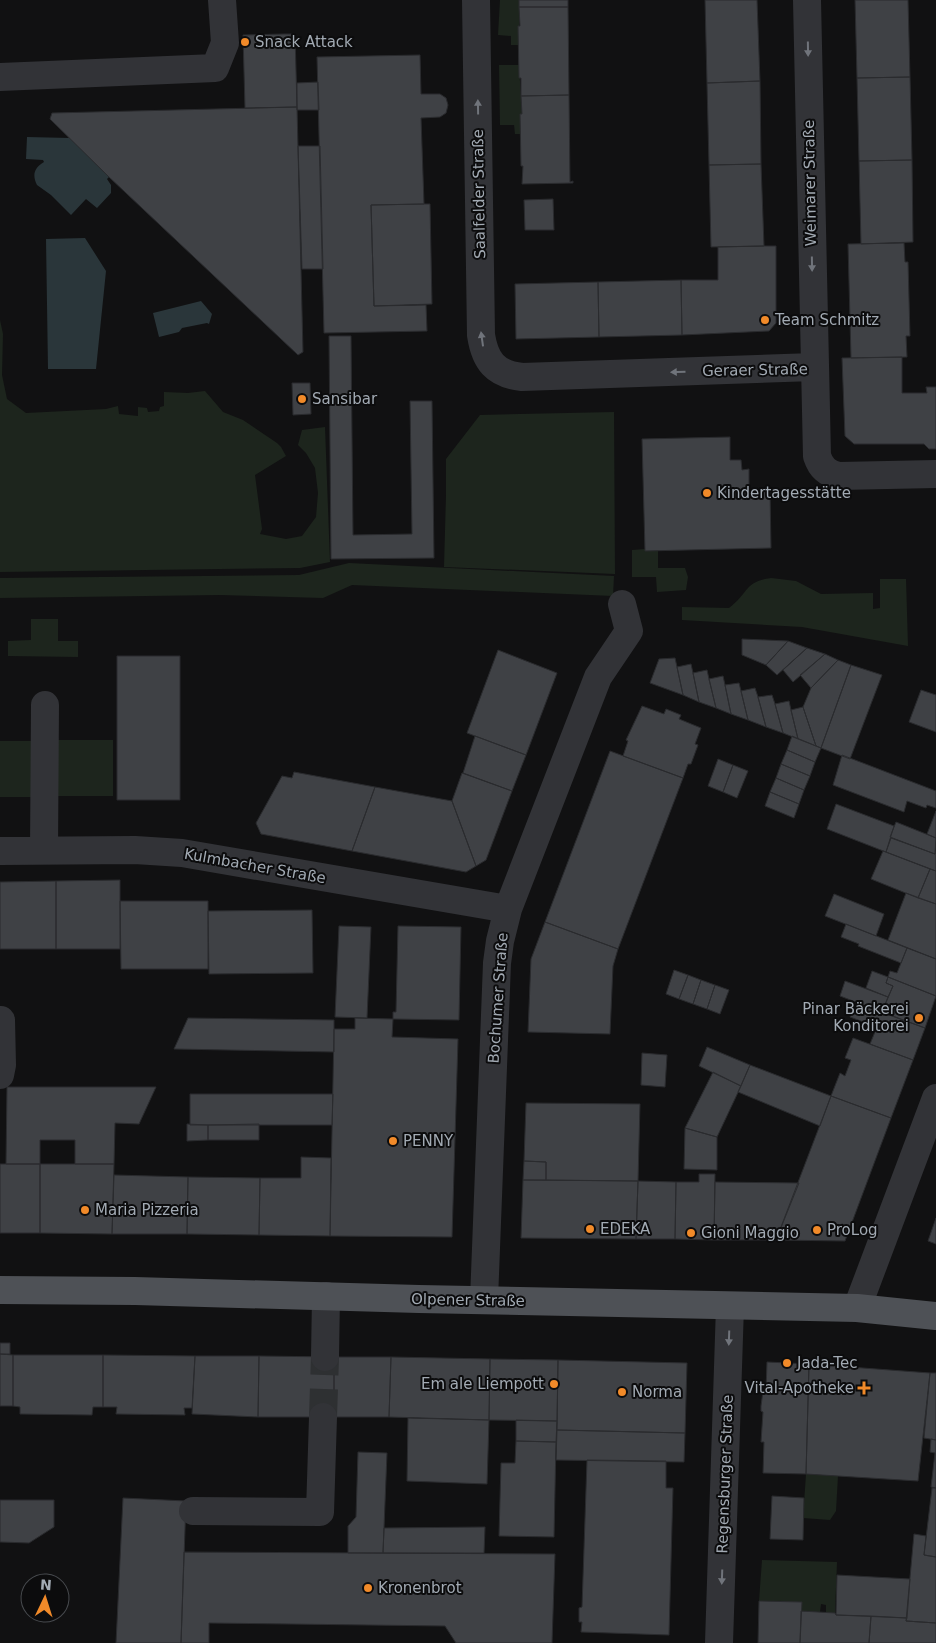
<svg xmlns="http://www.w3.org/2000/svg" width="936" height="1643" viewBox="0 0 936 1643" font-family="'DejaVu Sans',sans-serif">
  <rect width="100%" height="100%" fill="#111112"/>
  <!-- green -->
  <path fill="#1d251d" d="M500,0H519V45H511V36L498,35Z
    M499,65H519L522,114H520V134H515L514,125H500Z
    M0,320L3,334L2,375L7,399L26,413L106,409L118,406L119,414L138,416V407L147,408L148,412L159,411L160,407L164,406V392L188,393L205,391L223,412L243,420L277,443L281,447L286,456L255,475L262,529L260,534L286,539L302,536L316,517L318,493L315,468L306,453L298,445L302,430L325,427L330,562L300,568L0,572Z
    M614,412L615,574L444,567L446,495V459L480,415Z
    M645,549V551H658V568H685L688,577L686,590L657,592L656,577H632V550Z
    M349,563L614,576L613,596L352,585L323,598L220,595L0,598V578L299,575Z
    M771,578L796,581L821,594L873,593V609L880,608V579H906L908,646L802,627L682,620V607L729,608C749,593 744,582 771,578Z
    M31,619H58V641H78V657L8,656V641L31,640Z
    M56,740H113V796H56Z
    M0,741H32V797H0Z
    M806,1474L838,1476L836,1511L830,1520L803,1518Z
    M762,1560L837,1562L835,1613H826V1605L821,1604L820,1612L801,1611L759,1601Z"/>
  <!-- water -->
  <path fill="#2a363a" d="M27,137L70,138L109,177L107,179L111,185V193L97,208L86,199L71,215L51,195L37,185C32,175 34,168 44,162L43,160L26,159Z
    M85,238L106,271L96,369H48L46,239Z
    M201,301L212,314L209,324L207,323L182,328L179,332L159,337L153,313Z"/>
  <!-- building -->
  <path fill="#3f4145" stroke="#2a2b2e" d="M519,0H568V7H519Z
    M705,0H757L760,81L707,83Z
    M855,0H908L910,77L857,78Z
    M519,7H568L569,95L521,96V78H519L518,26H520Z
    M284,34H295L297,107L245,108L243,35Z
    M420,55L421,94H440L446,98L448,105L446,113L440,117L421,118L424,204L371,205L374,306L426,305L427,331L324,333L317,57Z
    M910,77L912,160L859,161L857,78Z
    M760,81L761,164L709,165L707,83Z
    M318,82L319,110H297V83Z
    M569,95L570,182L573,181V183L522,184L523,166H521L520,114H522L521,96Z
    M297,107L303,352L298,355L109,177L50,119L52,113Z
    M298,146H320L323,269H302Z
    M912,160L913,242L861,244L859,161Z
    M761,164L764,246L711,247L709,165Z
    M553,199L554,230H525L524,200Z
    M424,204H430L432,304L374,306L371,205Z
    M904,243L905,262H908L910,336H906L907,357L851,358L848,244Z
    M764,246H776V323L769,331L682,335L681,280H718V247Z
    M681,280L682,335L599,337L598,282Z
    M598,282L599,337L516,339L515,284Z
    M329,336H351L353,535L412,534L410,401H432L434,558L331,559Z
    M902,357V393H927L926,387H936V449H929L924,444H854L845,436L842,358Z
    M292,383H310L311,414L293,415Z
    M730,437V460H741L742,470L749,469V492L770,491L771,548L645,551L642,439Z
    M742,639L788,641L766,665L742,655Z
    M788,641L807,648L777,675L766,665Z
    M807,648L825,654L793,682L783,670Z
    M498,650L557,673L526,755L467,733Z
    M825,654L838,660L811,688L800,675Z
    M117,656H180V800H117Z
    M675,658L677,667L683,695L650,683L659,659Z
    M838,660L851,665L821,748L816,746L803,707L811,688Z
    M691,664L693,673L699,702L683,695L677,667Z
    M851,665L882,675L850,759L821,748Z
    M707,670L709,679L716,708L699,702L693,673Z
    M723,676L725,685L731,714L716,708L709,679Z
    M739,683L741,691L748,720L731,714L725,685Z
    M755,688L758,697L766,727L748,720L741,691Z
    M921,690L936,695V732L909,722Z
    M772,695L775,704L783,733L766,727L758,697Z
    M789,701L791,710L798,739L783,733L775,704Z
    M642,706L664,714L666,709L681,715L679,719L701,728L695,744L698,745L691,764H688L683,778L623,756L628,741L626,740Z
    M803,707L816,746L798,739L791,710Z
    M475,736L526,755L512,791L463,773Z
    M792,736L821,748L815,762L787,750Z
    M787,750L815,762L810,776L781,764Z
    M610,751L683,778L618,949L545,922Z
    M842,755L936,791V808L927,805L926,808L907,801L904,812L833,785Z
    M718,759L733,765L723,792L708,786Z
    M781,764L810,776L804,790L776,778Z
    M733,765L748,771L737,798L723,792Z
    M294,772L375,787L352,851L261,834L256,823L282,776L292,778Z
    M462,773L512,791L486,860L476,866L452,801Z
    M776,778L804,790L799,804L770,792Z
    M375,787L452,801L476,866L466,872L352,851Z
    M770,792L799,804L794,818L765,806Z
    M836,804L894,826L886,852L827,829Z
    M936,811V838L927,834Z
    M896,822L936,838L935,854L890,837Z
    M891,838L935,854L936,851V871L886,852Z
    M883,851L930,869L918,898L871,879Z
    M930,869L936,871V904L918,898Z
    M120,880V949H56V881Z
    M56,881V949H0V882Z
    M906,893L936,904V959L888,940Z
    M834,894L884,914L876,936L825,916Z
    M120,901H208V969H121Z
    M312,910L313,973L209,974L208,911Z
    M545,922L618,949L613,966L610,1034L528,1032L531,959Z
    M846,924L907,948L901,963L858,946L859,944L841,937Z
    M339,926L371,927L367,1018L335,1017Z
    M398,926L461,927L459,1020L393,1019V1012H396Z
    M907,948L936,959V996L888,977L890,971L897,973Z
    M674,970L688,975L679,999L666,994Z
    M872,971L888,977L886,983L893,986L888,997L866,988Z
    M688,975L701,980L693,1004L679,999Z
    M888,977L936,996L925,1028L882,1012L893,986L886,983Z
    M701,980L715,985L707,1009L693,1004Z
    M845,981L888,997L882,1012L840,996Z
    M715,985L729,990L720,1014L707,1009Z
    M856,1003L925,1028L913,1060L870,1044L877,1027L850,1017Z
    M188,1018L334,1020V1052L174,1049Z
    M355,1018L393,1019L392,1037L458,1039L452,1237L330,1236L334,1029H355Z
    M853,1038L913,1060L891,1118L831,1096L840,1073L845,1076L851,1060L845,1058Z
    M707,1047L750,1065L741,1086L699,1066Z
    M642,1053L667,1055L665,1087L641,1085Z
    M750,1065L831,1096L820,1126L738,1092Z
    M713,1072L741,1086L717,1137L685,1128Z
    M7,1087H156L139,1124L115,1123L114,1164H75V1140H40V1164H6Z
    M190,1094H333L332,1125H190Z
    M831,1096L891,1118L845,1241L776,1240Z
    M526,1103L640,1104L638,1181L546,1180V1162L524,1161Z
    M187,1124L208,1125V1140L187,1141Z
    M259,1124V1140H208V1125Z
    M685,1128L717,1137V1170L684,1169Z
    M301,1157L331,1158L330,1236L259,1235L260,1178H301Z
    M524,1161L546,1162V1180H523Z
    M0,1164H40V1233H0Z
    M40,1164H114L112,1234L40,1233Z
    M699,1174H715L714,1240L675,1239L676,1182H699Z
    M114,1175L188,1177L187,1234H112Z
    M188,1177L260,1178L259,1235L187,1234Z
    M523,1180L638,1181L636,1239L521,1238Z
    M638,1181L676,1182L675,1239H636Z
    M715,1182L799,1183L776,1240H714Z
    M936,1218V1244L928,1241Z
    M0,1343H10V1354H0Z
    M0,1354L13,1355V1406H0Z
    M13,1355H103V1407H93L92,1415L20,1414V1407L13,1406Z
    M103,1355L195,1356L192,1408H184L185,1415L116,1414L117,1407H103Z
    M195,1356H259L258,1417L192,1414Z
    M259,1356L334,1357V1417H258Z
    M334,1357H391L389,1417H334Z
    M391,1357L490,1359L489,1420L389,1417Z
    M490,1359L558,1360L557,1421L489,1420Z
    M558,1360L687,1363L685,1433L557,1430Z
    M767,1362L809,1364L806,1474L763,1473L764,1442H761L763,1412L761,1411V1406L763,1391H766Z
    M809,1364L930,1373L918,1481L806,1474Z
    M930,1373H936V1440L924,1438Z
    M408,1418L489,1420L487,1484L407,1481Z
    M516,1420L557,1421L556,1442L516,1441Z
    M557,1430L685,1433L684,1462L556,1460Z
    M931,1439L936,1440V1488L931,1487L935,1453L930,1452Z
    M516,1441L556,1442L554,1537L499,1536L501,1463H515Z
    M358,1452L387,1453L383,1553H348V1526L356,1517Z
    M587,1460L666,1461V1488H673L669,1635L581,1632L582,1622H579V1608L582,1607Z
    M932,1488H936V1557L924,1555Z
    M772,1496L804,1498L803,1540L770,1539Z
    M123,1498L186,1501L181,1643H116Z
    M0,1500H54V1527L29,1543L0,1542Z
    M485,1527L484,1553H383L384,1528Z
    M914,1534L926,1536L924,1555L936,1557V1623L906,1621Z
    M184,1552L555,1554L552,1643H456L445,1626L209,1623V1643H181Z
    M837,1575L910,1579L907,1618L836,1615Z
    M759,1601L802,1602L800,1643H758Z
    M801,1611L835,1613L836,1615L871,1616L869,1643H800Z
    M871,1616L907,1618L906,1621L936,1623V1643H869Z"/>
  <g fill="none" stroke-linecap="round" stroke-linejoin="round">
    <!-- minor-tunnel -->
    <path stroke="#2e3032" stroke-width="28" stroke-dasharray="28 14" stroke-linecap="butt" d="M323,1417L325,1357"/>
    <!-- minor -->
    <path stroke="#323337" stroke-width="28" d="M476,0L481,335C485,361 495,374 522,377L814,367
      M807,0L817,456C821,468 827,473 839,476L936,474
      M0,77L215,68L225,43L222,0
      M44,850L45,705
      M0,851L135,850L182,853L508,909
      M0,1075L2,1065L1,1020
      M484,1300L497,963L500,941L508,909L598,677L629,631L622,604
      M857,1308L936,1098
      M325,1357L326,1296
      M193,1511L320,1512L323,1417
      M719,1643L730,1306"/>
    <!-- major -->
    <path stroke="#4e5156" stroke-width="28" d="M0,1290L135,1291L419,1299L857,1308L936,1316"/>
  </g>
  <!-- one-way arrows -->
  <defs><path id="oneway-solid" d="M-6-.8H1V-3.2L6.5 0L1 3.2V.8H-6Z" transform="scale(1.25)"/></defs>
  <g fill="#70747b">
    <use href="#oneway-solid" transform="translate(808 49) rotate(89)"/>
    <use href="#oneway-solid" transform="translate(478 107) rotate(-91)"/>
    <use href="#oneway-solid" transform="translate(812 264) rotate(89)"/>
    <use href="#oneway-solid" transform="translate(482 339) rotate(-98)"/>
    <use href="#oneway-solid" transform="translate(678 372) rotate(178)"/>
    <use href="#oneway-solid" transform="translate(729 1338) rotate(92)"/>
    <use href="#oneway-solid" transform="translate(722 1577) rotate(92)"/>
  </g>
  <!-- markers -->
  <g fill="#f18a29" stroke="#0c0c0d" stroke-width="2">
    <circle cx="245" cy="42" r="5"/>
    <circle cx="765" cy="320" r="5"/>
    <circle cx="302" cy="399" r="5"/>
    <circle cx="707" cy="493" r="5"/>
    <circle cx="919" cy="1018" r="5"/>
    <circle cx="393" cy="1141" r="5"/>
    <circle cx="85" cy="1210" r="5"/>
    <circle cx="590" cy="1229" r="5"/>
    <circle cx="817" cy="1230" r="5"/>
    <circle cx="691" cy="1233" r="5"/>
    <circle cx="787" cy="1363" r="5"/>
    <circle cx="554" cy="1384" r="5"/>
    <path d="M861.5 1380.5h5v5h5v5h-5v5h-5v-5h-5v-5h5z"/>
    <circle cx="622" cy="1392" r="5"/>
    <circle cx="368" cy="1588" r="5"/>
  </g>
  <g text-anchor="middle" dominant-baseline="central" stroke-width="4" stroke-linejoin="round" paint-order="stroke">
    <!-- poi labels -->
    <g font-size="15" fill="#a2aab3" stroke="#0c0c0d" text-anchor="start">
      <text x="255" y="42">Snack Attack</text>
      <text x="775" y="320">Team Schmitz</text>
      <text x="312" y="399">Sansibar</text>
      <text x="717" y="493">Kindertagesstätte</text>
      <text x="909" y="1009" text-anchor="end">Pinar Bäckerei<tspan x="909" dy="17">Konditorei</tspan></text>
      <text x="403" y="1141">PENNY</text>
      <text x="95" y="1210">Maria Pizzeria</text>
      <text x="600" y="1229">EDEKA</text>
      <text x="827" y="1230">ProLog</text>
      <text x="701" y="1233">Gioni Maggio</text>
      <text x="797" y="1363">Jada-Tec</text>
      <text x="544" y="1384" text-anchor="end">Em ale Liempott</text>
      <text x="854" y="1388" text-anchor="end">Vital-Apotheke</text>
      <text x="632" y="1392">Norma</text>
      <text x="378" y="1588">Kronenbrot</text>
    </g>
    <!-- street labels -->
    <g font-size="15" fill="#a2aab3" stroke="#0c0c0d">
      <text transform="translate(810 183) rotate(-91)">Weimarer Straße</text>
      <text transform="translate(479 194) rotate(-91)">Saalfelder Straße</text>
      <text transform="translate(755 370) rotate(-1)">Geraer Straße</text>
      <text transform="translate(255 866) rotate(10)">Kulmbacher Straße</text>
      <text transform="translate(498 998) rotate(-86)">Bochumer Straße</text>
      <text transform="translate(468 1300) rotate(1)">Olpener Straße</text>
      <text transform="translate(725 1474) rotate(-88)">Regensburger Straße</text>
    </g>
  </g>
  <!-- north arrow -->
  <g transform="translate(45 1598) rotate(4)"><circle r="24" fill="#0c0c0d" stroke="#484b4f"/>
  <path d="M0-4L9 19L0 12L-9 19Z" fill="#f18a29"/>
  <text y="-8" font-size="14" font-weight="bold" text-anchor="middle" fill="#a2aab3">N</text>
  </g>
</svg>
